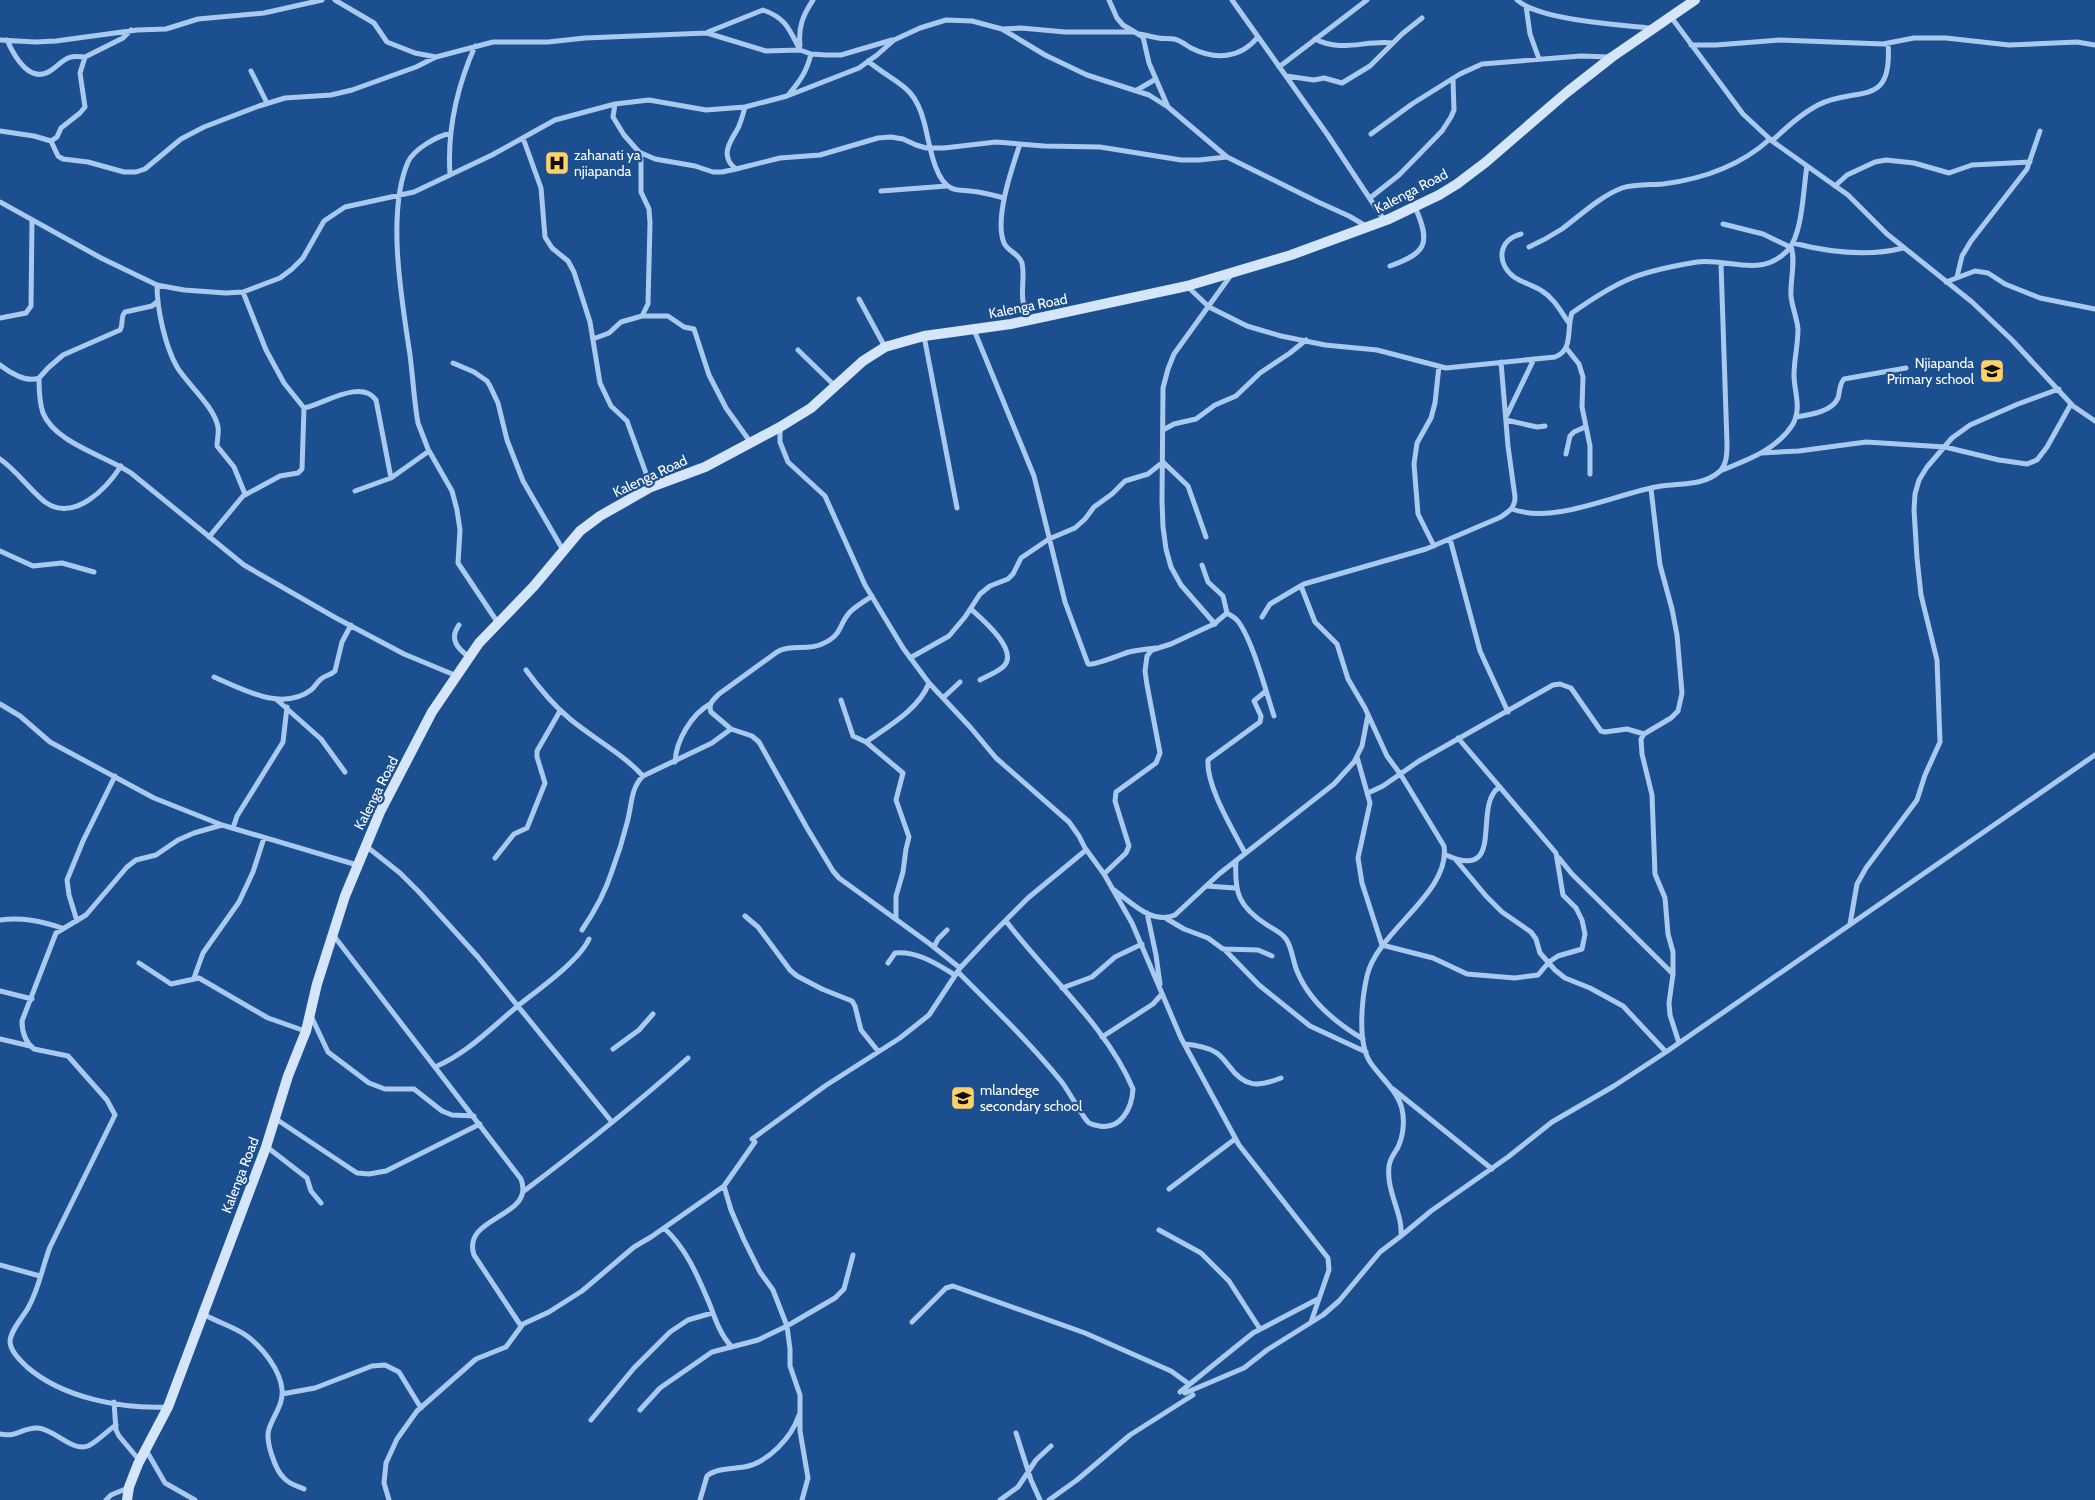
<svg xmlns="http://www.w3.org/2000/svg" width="2095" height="1500" viewBox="0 0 2095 1500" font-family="Cabin,sans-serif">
  <rect width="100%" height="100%" fill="#1b4f8f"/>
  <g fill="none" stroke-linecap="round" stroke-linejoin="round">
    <!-- street -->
    <path stroke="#a9c9ee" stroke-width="5" d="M335,0L374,23L387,42L415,53L436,57
      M1109,0L1117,18L1123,25L1143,37L1149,63L1168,107
      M1232,0L1327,134L1384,220
      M1517,0C1539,20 1620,25 1651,28
      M1526,6L1530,34L1539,59
      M1671,17L1743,114L1772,141L1848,195L1887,234L1972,302L2012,340L2073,406L2095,421
      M1003,29L1021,28L1065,32H1133
      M708,32L763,10C786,18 789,29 800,50
      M1139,34C1146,35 1152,37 1158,38C1163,39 1169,38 1174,39C1180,40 1186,45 1191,48C1215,60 1240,59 1258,37
      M1315,39C1342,53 1364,40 1393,43
      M0,40L35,42L56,41L137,30L166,29L198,19L264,13L322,0
      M7,40C15,58 31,86 53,69C66,59 66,55 85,57
      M1691,45H1716L1780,40L1883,44L1914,38H1946L2009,45L2077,42L2095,45
      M800,46C798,27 803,15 813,0
      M868,61C895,84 914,83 924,122C929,139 933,179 951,188C957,191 964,190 970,191C982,192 993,195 1004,198
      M1279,67L1367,0
      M251,71L267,103
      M1286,76L1314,80L1324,78L1342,83L1370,66L1402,34L1422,18
      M1137,90L1156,79
      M789,94C800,81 807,71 811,54
      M745,107C743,114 741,123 737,130C729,143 720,157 736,169L780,158L820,155L878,138L891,137L903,139L916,145L926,148H944L996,142L1044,146L1100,147L1181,160H1199L1227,157
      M0,131L34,136L51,141L58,156L63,159L88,162L124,172H136L145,169L181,139L204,127L259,106L285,98L331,95L352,90L416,67L436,57L493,42H548L585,38L707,33L766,51L800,50L811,54L826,55H841L892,40
      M451,133C437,136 414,149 408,162C386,213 402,301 410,355C413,378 414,401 418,423L428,449L452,491L457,510L460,530L458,563L498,623
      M1371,134L1412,104L1460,74L1482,64L1581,56L1609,57
      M523,138L541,188L545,237L552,248L568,261L574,272L590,322L600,383L611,406L627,421L651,487
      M51,141L57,137L61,128L80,113L85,107L80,73L85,57L123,38L131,30
      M1772,141C1786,128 1801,114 1818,105C1857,85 1893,110 1888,43
      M1020,144C1012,168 994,219 1004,243C1008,252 1019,253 1022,263C1025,276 1021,288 1023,301C1024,308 1026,314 1027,320
      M639,152L655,159L695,166L713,172H722L736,169
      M450,174C447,129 457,87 475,46
      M1835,186L1847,175L1875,162L1886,160L1914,163L1949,173L1972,165L2030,162
      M881,191L947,186
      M1370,198L1399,175L1442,131L1451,117L1454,110L1453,80
      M0,202L101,258L157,285L184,290L226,293L243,292L280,278L292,269L303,258L324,221L345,207L414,192L492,155L555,120L615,104L649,100L706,110L745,107L787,96L859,68L877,55L894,40L920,28L946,20L972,21L1002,29L1045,55L1087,75L1149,95L1168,107L1227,157L1318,202L1349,216L1366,226
      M1723,224L1763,234L1790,247
      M1521,234C1498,240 1496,263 1514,277C1523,283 1533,285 1542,291C1554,298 1561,312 1569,323
      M1793,243C1828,252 1868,257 1903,248
      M1529,247C1540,242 1551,236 1562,229C1581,215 1599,197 1622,188C1634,184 1650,185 1663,184C1703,179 1740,166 1770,139
      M1390,266C1427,253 1431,243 1415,207
      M1957,277L1962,256L1971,241L2027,169L2040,131
      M1946,282L1975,271L1988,273L2005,284L2040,298L2095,309
      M157,285C157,309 165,346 177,367C188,385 214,406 218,427C219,433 217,440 217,446L234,467L245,494
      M1187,286L1209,307L1247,326L1281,336L1325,345L1377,350L1446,368L1555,357C1574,350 1566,329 1572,313C1589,301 1607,289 1627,280C1644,272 1679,265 1697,262C1729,258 1761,279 1788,250C1803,233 1803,189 1807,166
      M859,299L885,347
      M642,316H668L684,327L694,329L709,375L726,408L751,443
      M0,318L26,313L31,306L32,221
      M974,330L1034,476L1065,602L1088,664C1094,666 1119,655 1129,652C1138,650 1147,649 1156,648
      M924,336L957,508
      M593,339L609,333L621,322L642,316L648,304L650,223L649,209L641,192V159L639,152L624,135L613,117L615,104
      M1567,349L1579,364L1583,377L1582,407L1590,446V474
      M798,350L835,386
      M453,363L474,372L487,381L490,386L498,403L507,440L523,481L563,550
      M0,365C10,373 27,383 39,378L48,368L63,355L120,330C124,324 120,317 125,312L152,306L158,301
      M39,378C39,389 39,402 43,413C55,443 106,456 131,473L244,565L336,618L404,654L457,676
      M304,408C322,405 361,378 376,400L391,478
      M1507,415L1534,359
      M1796,417C1809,415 1832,412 1838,398C1840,391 1839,385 1844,379L1906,368
      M1506,420L1537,427L1545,426
      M780,427V442L788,462L825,496L865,585L903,648L929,683L971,728L996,758L1069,822L1079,836L1085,848L1104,874L1132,923L1181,1038L1239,1145L1328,1258L1329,1270L1311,1322
      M1163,430L1174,424L1196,419L1215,405L1236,396L1260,373L1290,353L1306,340
      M1761,453L1799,451L1866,442L1945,447L1999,460L2027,464L2037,460L2047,447L2071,404
      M1566,454L1570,436L1574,432L1585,427
      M0,459C17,471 29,489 45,502C74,523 107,488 121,466
      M1720,471C1747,460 1777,450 1793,424C1802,407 1794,392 1794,375C1794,360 1798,345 1798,329C1797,318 1792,307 1791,296C1790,280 1796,261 1791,246
      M1651,489L1660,565L1672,609L1677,635L1682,693L1678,711L1671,718L1644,734L1641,739L1642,754L1652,795L1655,874L1665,898L1668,934L1673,952V974L1669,1003L1670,1015L1679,1043
      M355,491L391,478L429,451
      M1512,509C1555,525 1617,493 1661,486C1680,483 1703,486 1719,472C1727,465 1727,453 1727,444L1721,264
      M209,537L243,496L280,476L298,473L302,469L304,408L284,383L266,350L243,292
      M1450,539L1480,651L1508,712
      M1434,546L1418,514L1414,464L1417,443L1431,418L1435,403L1439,366
      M0,551L33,566L62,563L94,572
      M1301,586L1315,622L1337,644L1348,679L1365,708L1387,756L1401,775L1444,846C1451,893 1377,931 1367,976C1362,998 1357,1042 1370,1062C1380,1077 1398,1091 1402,1109C1405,1122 1403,1138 1397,1149C1393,1155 1390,1159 1389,1166C1386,1192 1403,1213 1401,1236
      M872,596C865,601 856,606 850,612C838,625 843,635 822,644C808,651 790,644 777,652L719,694C713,700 708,704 711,712L731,729L752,736L759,742L807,828L833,871L839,878L930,944L960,968
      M971,609C982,619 1019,650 1004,666C998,672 987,676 980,680
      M1227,613C1230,615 1234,617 1237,620C1252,638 1266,692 1274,716
      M1262,617L1270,604L1304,584L1426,549L1501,517C1509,511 1515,508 1515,497L1508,446L1501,362
      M1215,624L1181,585L1171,567L1166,549L1163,527L1162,501L1163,388L1168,369L1174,354L1231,275
      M459,625C449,639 457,648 469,657
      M910,658L949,636L965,617L980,594L990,586L1008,579L1013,574L1021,558L1049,539L1075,528L1085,519L1094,507L1112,494L1125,481L1148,474L1163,462L1188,486L1206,537
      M526,670C539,688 552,704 570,719C594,739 622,753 643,776
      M214,677C242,689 282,712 311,690C315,687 317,682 321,679C325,675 330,676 335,671L342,642L351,625
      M943,698L960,682
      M276,699L321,739L345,772
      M841,700L853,736L866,742L903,773L896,800L909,837L906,849L903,872L896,896V918
      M0,704L20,716L50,742L154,798L222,825L357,865
      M866,742C889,726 919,709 929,683
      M1357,757L1370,803L1358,858L1362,883L1382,945L1433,958L1467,974L1515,978L1538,975L1549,962L1558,956L1582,949L1585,934L1582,920L1576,908L1563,895L1556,853L1458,738
      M675,762C676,740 692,714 710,704
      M1368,793L1383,786L1419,761L1553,685L1560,684L1571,688L1601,731L1605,732L1627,729L1644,734
      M233,828L237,816L283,742L287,707
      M366,846L400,873L419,892L478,957L612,1122
      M1245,853C1233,830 1206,786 1208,760L1260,722L1261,716L1254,701L1266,691
      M1446,855C1508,883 1471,803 1500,787
      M495,858L514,834L527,828L545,783L537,757V751L560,711
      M1559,858L1572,874L1673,974
      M1456,860L1486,896L1502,912L1531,932L1536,939L1540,953L1555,970L1565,978L1590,988L1623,1006L1666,1052
      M1236,861C1234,893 1239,907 1267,925C1273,929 1281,932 1286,939C1292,947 1293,962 1297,971C1309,1001 1336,1023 1363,1039
      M1104,874L1126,853L1129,846L1115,801L1116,792L1156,763L1160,753L1147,685L1145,671L1147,656L1152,650L1171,644L1214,624L1227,613L1223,596L1208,582L1202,565
      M1206,886L1235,888
      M1114,890C1132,903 1152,925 1175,915L1219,874L1334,784L1354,762L1362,746L1368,715
      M1147,913L1156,955L1160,984
      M745,916L758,927L790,970L797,976L822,989L852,1001L855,1006L861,1030L878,1051
      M1167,919L1184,929L1208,938L1223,949L1258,950L1272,956
      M0,920C22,917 41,921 62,928
      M77,921L69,895L67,880L83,841L115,776
      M1850,924L1857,884L1866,868L1917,800L1925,775L1940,742L1937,660L1921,595L1917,558L1914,510L1915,494L1919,480L1927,467L1952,438L1970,425L2018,404L2059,389
      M582,930C595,911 605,893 612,871C618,855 623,839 627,823C632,806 630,789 643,776L712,743L731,729
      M334,936L521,1179C536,1218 461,1216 474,1255L521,1326
      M934,947L938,939L947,930
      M1224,949L1259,985L1310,1026L1366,1052
      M139,963L171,984L199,978L268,1018L305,1031
      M888,963L895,953C918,951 937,964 955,975
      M958,972C993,1007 1029,1042 1061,1081C1069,1091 1081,1115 1088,1122C1091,1125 1096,1125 1099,1126C1121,1130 1132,1108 1133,1089C1108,1028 1046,974 1006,921
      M194,978L203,953L239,902L253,872L264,838
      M1062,988L1092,977L1115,957L1142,944
      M0,991L32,999
      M311,1016L328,1052L369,1083L385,1089H414L442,1111L452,1115L474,1116
      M1102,1037L1153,1004L1162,994
      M0,1039L30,1046
      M1185,1044C1195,1045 1207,1047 1215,1052C1221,1055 1225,1061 1229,1066C1245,1088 1258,1087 1281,1078
      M613,1049L639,1030L653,1014
      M435,1067C468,1053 492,1027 519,1005C539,989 579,961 589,939
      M1393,1089L1492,1169
      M276,1119L357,1173L369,1174L386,1171L480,1124
      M752,1139L825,1086L900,1038L929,1015L960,968L990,936L1028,898L1086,850
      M267,1147L307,1178L311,1191L321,1203
      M724,1186L731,1210L744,1240L760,1272L773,1290L787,1326L790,1349V1366L800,1395V1431L808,1478L802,1500
      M1169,1189L1235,1139
      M524,1191C580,1149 635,1105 688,1058
      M664,1228C687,1249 698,1277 710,1305C715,1319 721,1336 732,1347
      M1159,1230L1201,1253L1229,1281L1260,1329
      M0,1265L40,1276
      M203,1314C217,1322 235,1327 247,1336C263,1348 280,1370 282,1389C284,1404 273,1416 269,1429C265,1440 275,1470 284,1478C289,1484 297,1486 304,1489
      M912,1322L946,1288L953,1286L1085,1333L1171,1371L1189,1384
      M1180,1392L1253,1333L1318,1299
      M1185,1393L1244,1368L1267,1350L1323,1315L1339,1301L1380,1252L1401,1236L1431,1211L1508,1157L1552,1122L1614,1086L1666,1052L2095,755
      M282,1394L315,1388L372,1366L385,1365L399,1372L421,1408
      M114,1402L116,1430L119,1436L140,1461
      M168,1407C121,1409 63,1398 27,1367C20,1360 11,1352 10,1342C10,1331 23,1317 28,1308C39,1289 42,1268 50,1247L115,1115L107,1100L68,1056L34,1049C25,1042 22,1032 22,1021L56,933L86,915L127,867L136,860L156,855L178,840L194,833L222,825
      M640,1410L660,1388L712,1352L758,1340L787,1326L835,1298L844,1289L853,1255
      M591,1420L634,1368L670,1332L688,1320L712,1313
      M1016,1433L1031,1480L1040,1500
      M0,1434C17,1438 23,1427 38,1428C54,1429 72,1452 88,1446C97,1442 107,1431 116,1425
      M146,1450L165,1483L195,1500
      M106,1500L111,1495L128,1488
      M389,1500L384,1483L386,1463L397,1439L417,1411L476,1359L506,1347L523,1324L549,1312L582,1291L634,1247L651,1237L724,1186L755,1142
      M700,1500L707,1476C716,1468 732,1469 744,1467C768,1463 792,1437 799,1415
      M1000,1500L1018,1487L1036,1460L1051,1446
      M1049,1500L1077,1480L1130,1435L1193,1395"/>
    <!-- secondary -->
    <path stroke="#d6e6fa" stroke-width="10" d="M127,1500L129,1487L138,1464L168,1407L266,1147L288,1076L306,1031L317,984L345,896L380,812L432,712L479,643L534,586L580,531L600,516L651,487L705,467L780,427L811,408L863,361L885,347L924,336L1011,324L1187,286L1291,255L1389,219L1439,195L1457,184L1486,162L1566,93L1612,57L1695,0"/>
  </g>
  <!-- icons -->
  <defs>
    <symbol id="hospital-square" viewBox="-11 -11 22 22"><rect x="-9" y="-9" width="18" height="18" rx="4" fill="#ffd166" stroke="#1b4f8f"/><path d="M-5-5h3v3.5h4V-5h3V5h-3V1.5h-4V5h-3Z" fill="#111"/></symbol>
    <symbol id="school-square" viewBox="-11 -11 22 22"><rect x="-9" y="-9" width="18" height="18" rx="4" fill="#ffd166" stroke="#1b4f8f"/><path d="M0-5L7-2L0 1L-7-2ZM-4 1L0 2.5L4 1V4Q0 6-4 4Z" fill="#111"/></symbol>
  </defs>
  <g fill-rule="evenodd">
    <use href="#hospital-square" x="543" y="149" width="28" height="28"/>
    <use href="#school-square" x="1978" y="357" width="28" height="28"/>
    <use href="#school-square" x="949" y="1084" width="28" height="28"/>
  </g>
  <g text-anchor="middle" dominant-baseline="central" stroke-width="4.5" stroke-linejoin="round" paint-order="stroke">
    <!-- poi labels -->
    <g font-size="14" fill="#fff" stroke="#1b4f8f" text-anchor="start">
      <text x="574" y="155">zahanati ya<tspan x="574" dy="16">njiapanda</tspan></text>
      <text x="1974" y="363" text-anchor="end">Njiapanda<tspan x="1974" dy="16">Primary school</tspan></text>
      <text x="980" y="1090">mlandege<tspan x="980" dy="16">secondary school</tspan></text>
    </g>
    <!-- street labels -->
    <g font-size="14" fill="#fff" stroke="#1b4f8f">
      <text transform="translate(1411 191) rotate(-27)">Kalenga Road</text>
      <text transform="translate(1028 306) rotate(-11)">Kalenga Road</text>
      <text transform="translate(650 476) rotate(-25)">Kalenga Road</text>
      <text transform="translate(376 793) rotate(-63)">Kalenga Road</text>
      <text transform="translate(240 1175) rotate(-69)">Kalenga Road</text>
    </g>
  </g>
</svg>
